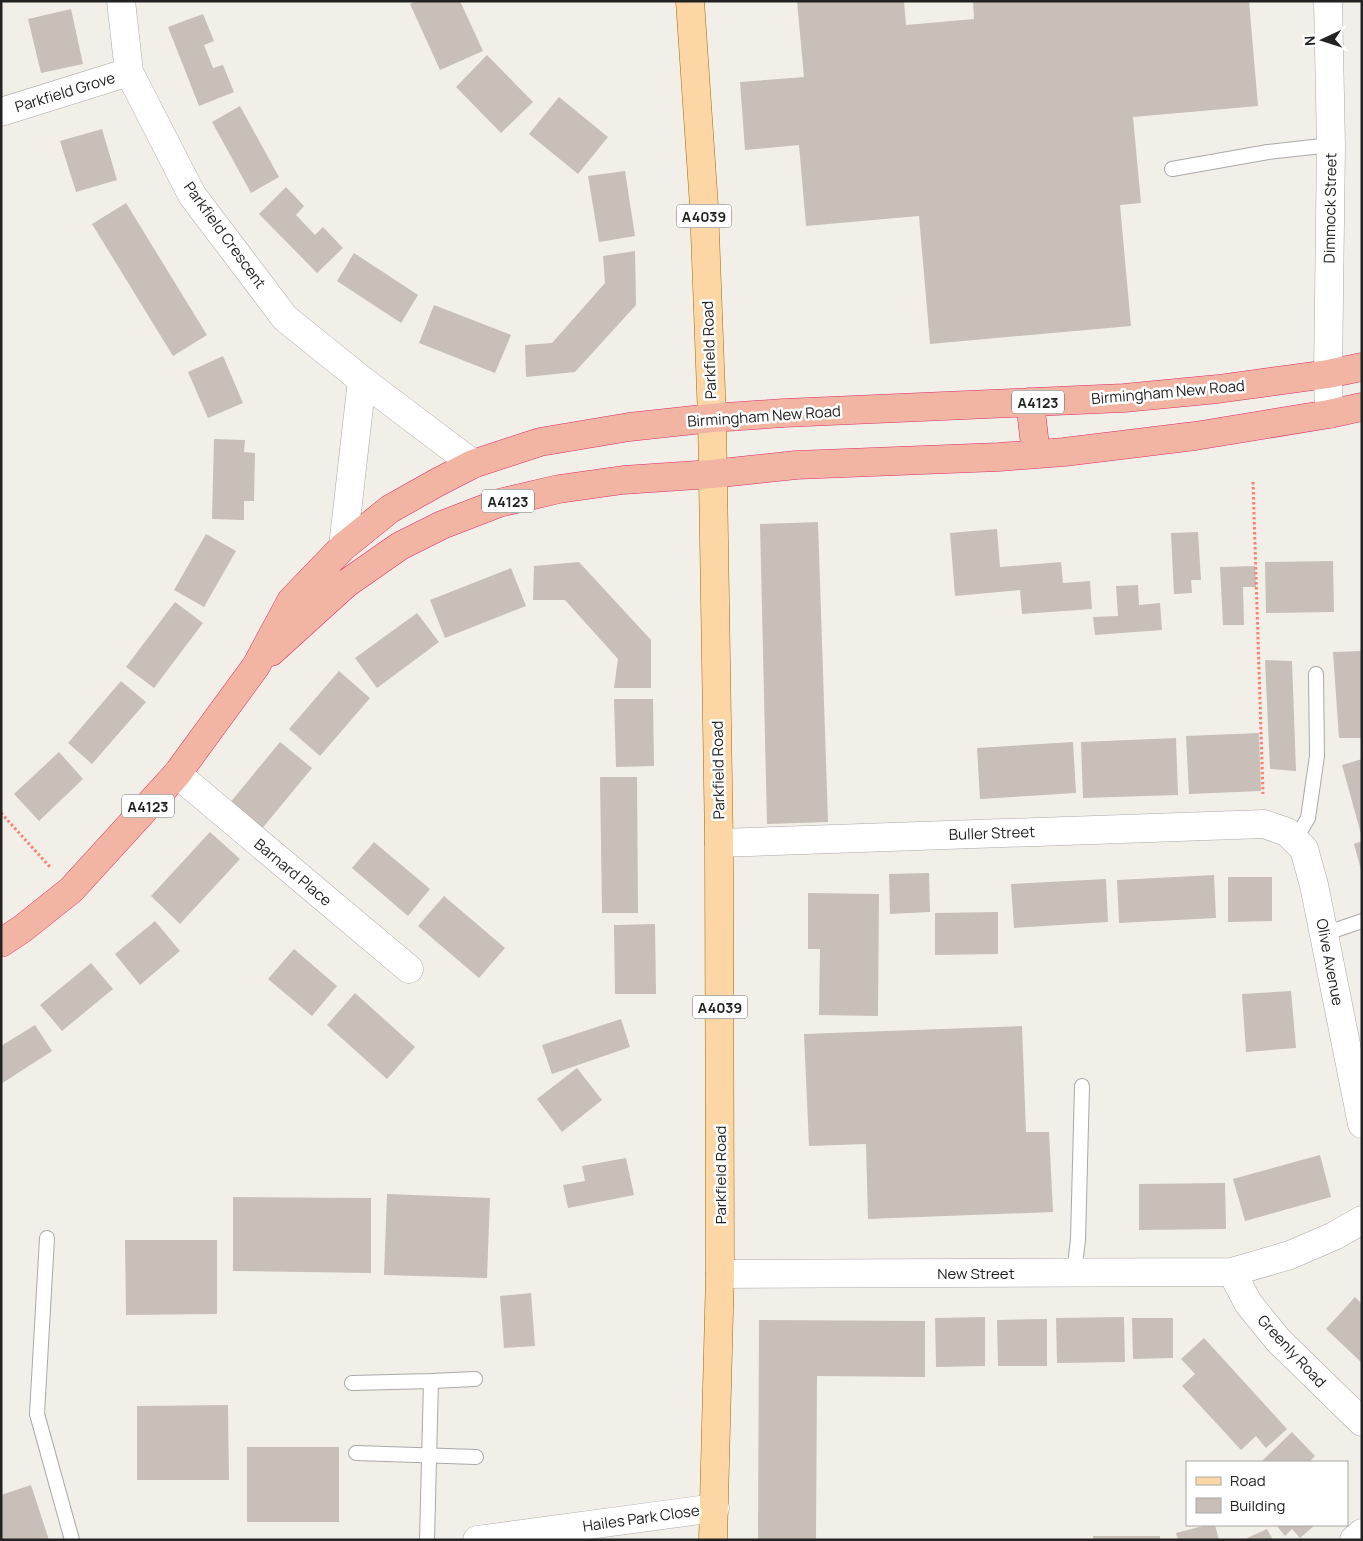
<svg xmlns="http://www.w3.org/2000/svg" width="1363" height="1541" viewBox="0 0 1363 1541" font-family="Manrope,sans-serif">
  <rect width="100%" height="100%" fill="#f2efe9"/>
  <!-- building -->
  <path fill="#c7bfb8" d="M416,1H460L483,51L440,70L410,4Z
    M797,1H904L906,25L974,19L973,1H1249L1258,106L1133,117L1141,203L1120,205L1131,326L930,344L919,216L806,226L799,145L745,150L740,82L804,77Z
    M71,9L83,64L41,73L28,19Z
    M203,14L214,41L204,45L213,68L223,65L234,92L199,106L168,27Z
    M487,55L533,102L501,133L456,87Z
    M559,97L608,137L578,174L529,134Z
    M240,106L279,177L251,193L212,122Z
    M102,129L117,180L76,192L60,141Z
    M625,171L635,236L599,242L588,176Z
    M286,187L304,206L296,215L315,235L323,227L343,248L317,273L259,214Z
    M126,203L207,335L173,356L92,224Z
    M635,251L636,305L575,372L526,377L525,345L552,343L605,283L603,256Z
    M354,253L418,295L401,323L337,281Z
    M434,305L511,335L495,373L419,343Z
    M223,356L243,403L208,418L188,372Z
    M214,439L245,440L244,452L255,453L254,501H244V520L212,519Z
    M818,522L828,822L767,824L760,524Z
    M997,529L1000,567L1061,562L1063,583L1090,581L1092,609L1022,614L1020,590L955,596L950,533Z
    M1198,532L1201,580H1191L1192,593L1174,594L1171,533Z
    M206,534L236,551L204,607L174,590Z
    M1333,561L1334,612L1266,613L1265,562Z
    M579,562L651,640V688H614L618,659L565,600H533L534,566Z
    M1255,566L1256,587H1243L1244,625H1223L1220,567Z
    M511,568L526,606L445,638L430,600Z
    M1138,585L1139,605L1160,603L1162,630L1095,635L1093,617L1118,616L1116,586Z
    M175,602L203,623L154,688L126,667Z
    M417,613L439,642L377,688L355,658Z
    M1362,651V738H1339L1333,652Z
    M1265,660L1292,661L1296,771L1270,769Z
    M339,671L370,698L320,756L289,729Z
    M121,681L146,702L92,764L68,743Z
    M614,699H653L654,766L616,767Z
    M1259,733L1261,791L1189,794L1186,736Z
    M1176,738L1178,795L1083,798L1081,742Z
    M280,742L312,768L261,830L229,804Z
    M1073,742L1076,793L980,799L977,748Z
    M59,752L83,779L39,821L14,794Z
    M1362,759V833L1361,834L1342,765Z
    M600,777H637L638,913H602Z
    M210,832L240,859L180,924L151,896Z
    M1362,841V870H1361L1354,844Z
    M374,842L430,889L408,916L352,868Z
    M929,873L930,912L890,914L889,874Z
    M1214,875L1216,918L1119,923L1117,880Z
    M1228,877H1272V921L1228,922Z
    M1106,879L1108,922L1014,928L1011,884Z
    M808,893L879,894L878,1016L819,1015L820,949H808Z
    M444,896L505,948L479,978L418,926Z
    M998,912V954L935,955V913Z
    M155,921L180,951L140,985L115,954Z
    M655,924L656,994H615L614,925Z
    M294,949L337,986L312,1016L268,979Z
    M91,963L113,989L62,1031L40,1005Z
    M1291,991L1296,1048L1246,1052L1242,994Z
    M355,993L415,1047L387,1079L327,1025Z
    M621,1019L630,1047L552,1074L542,1045Z
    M35,1025L52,1051L1,1084V1046Z
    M1022,1026L1026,1132H1049L1053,1212L868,1219L866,1144L809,1146L804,1034Z
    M577,1068L602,1100L562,1132L537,1099Z
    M1320,1155L1331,1197L1245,1221L1233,1179Z
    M626,1158L634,1195L568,1208L563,1185L585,1181L582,1166Z
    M1225,1183L1226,1229L1139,1230V1184Z
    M387,1194L490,1198L487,1278L384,1275Z
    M233,1197L371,1198V1273L233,1271Z
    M125,1240H217V1314L126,1315Z
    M531,1293L535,1346L504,1348L500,1296Z
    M1355,1297L1362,1304V1363L1326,1329Z
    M985,1317V1366L936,1367L935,1318Z
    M1124,1317L1125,1362L1057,1363L1056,1318Z
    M1132,1318H1173V1358L1133,1359Z
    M1047,1319V1366H998L997,1320Z
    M759,1320L925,1321V1377L817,1376L816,1540H758Z
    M1204,1338L1287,1429L1266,1448L1256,1436L1241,1450L1182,1386L1195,1374L1181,1359Z
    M228,1405L229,1480H137V1406Z
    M1292,1432L1315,1456L1309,1462H1261Z
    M247,1447H339V1522H247Z
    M31,1485L49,1540H1V1495Z
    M1207,1525H1215L1219,1540H1178L1176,1533Z
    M1276,1525H1315L1300,1538L1292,1529L1285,1536Z
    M1267,1529L1273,1540H1248L1247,1538Z
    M1093,1536H1160V1540H1093Z"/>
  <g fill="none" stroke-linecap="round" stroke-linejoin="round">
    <defs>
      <path id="service" d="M1172,169L1268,152L1331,145
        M1295,840L1308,818L1317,756L1316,674
        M1324,934L1362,921
        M47,1238L37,1414L72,1540
        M1074,1272L1078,1240L1082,1086
        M431,1381L475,1379
        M352,1383L431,1381L427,1540
        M356,1453L476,1457"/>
      <path id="minor" d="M121,1L129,72L192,195L285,318L362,380L473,464
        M1328,1L1331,145L1328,374L1329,414
        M1,112L129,72
        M343,547L362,380
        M177,774L409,969
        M719,843L1264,824L1287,832L1304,849L1314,885L1362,1124
        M1232,1272L1248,1303L1278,1340L1362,1422
        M720,1274L1232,1272L1290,1255L1334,1236L1362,1220
        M477,1540L715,1508
        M1354,1540L1362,1533"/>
      <path id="primary" d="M690,1L704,206L712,418L719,843L720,1274L713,1540"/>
      <path id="trunk" d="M1030,402L1036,454
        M271,652L347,583L400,546L442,525L499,503L559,489L623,480L712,474L796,465L999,457L1064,452L1195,436L1329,414L1362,407
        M1,943L22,929L71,890L177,774L256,666L291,601L343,547L390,509L438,482L473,464L540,442L629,427L712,418L784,413L1124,398L1218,389L1328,374L1362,367"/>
    </defs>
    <!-- service casing -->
    <use href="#service" stroke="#a9a9a9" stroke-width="16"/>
    <!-- minor casing -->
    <use href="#minor" stroke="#a9a9a9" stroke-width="29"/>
    <!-- primary casing -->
    <use href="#primary" stroke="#a06b00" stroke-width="29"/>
    <!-- trunk casing -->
    <use href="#trunk" stroke="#dc2a67" stroke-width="29"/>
    <!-- path -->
    <path stroke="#fa8072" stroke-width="3" stroke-dasharray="2.5 2.5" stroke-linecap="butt" d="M1253,482L1263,794
      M1,813L50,867"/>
    <!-- service -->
    <use href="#service" stroke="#fff" stroke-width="14"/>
    <!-- minor -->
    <use href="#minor" stroke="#fff" stroke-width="28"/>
    <!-- primary -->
    <use href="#primary" stroke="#fcd6a4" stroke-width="28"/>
    <!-- trunk -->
    <use href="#trunk" stroke="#f2b4a3" stroke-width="28"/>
  </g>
  <g text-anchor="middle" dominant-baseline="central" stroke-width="5" stroke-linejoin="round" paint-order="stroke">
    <!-- shield labels -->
    <g fill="#fff" stroke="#646464" stroke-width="1">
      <rect x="676.5" y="204.5" width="55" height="23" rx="4"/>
      <rect x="1012" y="390.5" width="52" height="23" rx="4"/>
      <rect x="482" y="489.5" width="52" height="23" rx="4"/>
      <rect x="122" y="794.5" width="52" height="23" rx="4"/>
      <rect x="692.5" y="995.5" width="55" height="23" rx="4"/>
    </g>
    <g font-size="14" font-weight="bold" fill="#222">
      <text x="704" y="216">A4039</text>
      <text x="1038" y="402">A4123</text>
      <text x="508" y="501">A4123</text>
      <text x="148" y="806">A4123</text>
      <text x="720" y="1007">A4039</text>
    </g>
    <!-- street labels -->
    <g font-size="15" fill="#222" stroke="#fff">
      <text transform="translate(65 92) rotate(-17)">Parkfield Grove</text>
      <text transform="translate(1330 208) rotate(-89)">Dimmock Street</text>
      <text transform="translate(225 235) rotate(54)">Parkfield Crescent</text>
      <text transform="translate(709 350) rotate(-92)">Parkfield Road</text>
      <text transform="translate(1168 392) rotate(-5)">Birmingham New Road</text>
      <text transform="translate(764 416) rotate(-4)">Birmingham New Road</text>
      <text transform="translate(718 770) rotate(-91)">Parkfield Road</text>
      <text transform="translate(992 833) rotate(-2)">Buller Street</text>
      <text transform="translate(293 872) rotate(40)">Barnard Place</text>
      <text transform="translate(1330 962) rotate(79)">Olive Avenue</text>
      <text transform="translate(720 1175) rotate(-90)">Parkfield Road</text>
      <text x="976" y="1273">New Street</text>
      <text transform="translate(1292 1351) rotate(47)">Greenly Road</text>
      <text transform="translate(641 1518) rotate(-8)">Hailes Park Close</text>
    </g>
  </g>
  <!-- border -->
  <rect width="1363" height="1541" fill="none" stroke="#222222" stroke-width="5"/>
  <!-- legend -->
  <rect x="1186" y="1461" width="162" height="65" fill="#ffffff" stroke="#a7a7a7"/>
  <rect x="1196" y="1477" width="25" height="8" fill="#fcd6a4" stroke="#a7a7a7"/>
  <text x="1230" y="1486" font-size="15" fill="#222222">Road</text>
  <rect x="1196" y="1498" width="25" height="15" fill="#c7bfb8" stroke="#a7a7a7"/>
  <text x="1230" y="1511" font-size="15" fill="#222222">Building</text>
  <!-- north arrow -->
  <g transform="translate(1323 40) rotate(266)" stroke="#ffffff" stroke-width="4" paint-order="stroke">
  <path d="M0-4L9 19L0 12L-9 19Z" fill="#222222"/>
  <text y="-8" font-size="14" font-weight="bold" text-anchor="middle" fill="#222222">N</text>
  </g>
</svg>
